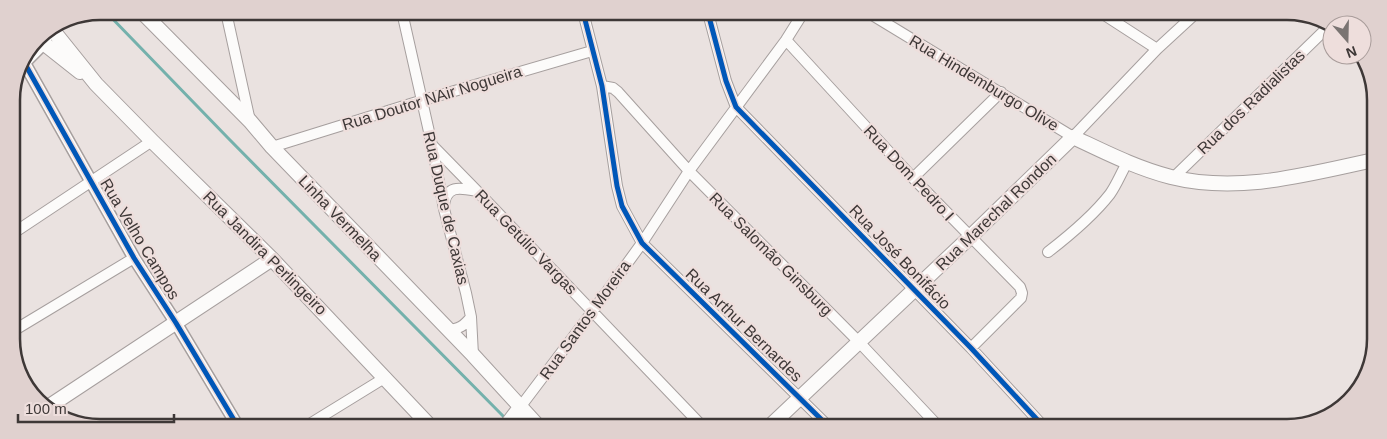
<svg xmlns="http://www.w3.org/2000/svg" width="1387" height="439" viewBox="0 0 1387 439" font-family="Helvetica,sans-serif">
  <rect width="100%" height="100%" fill="#eae2e0"/>
  <g fill="none" stroke-linecap="round" stroke-linejoin="round">
    <!-- stream -->
    <path stroke="#74b1ac" stroke-width="3" d="M105,11L228,138L507,420"/>
    <defs>
      <path id="minor" d="M226,12L250,121
        M402,12L432,145L444,209L466,293L471,317L473,355
        M583,12L602,86L617,186L622,206L642,243L828,426
        M708,13L726,81L736,107L971,348L1044,427
        M869,13L1073,137L1157,49L1195,14
        M1103,14L1157,49
        M786,40L913,178L1020,287L1022,293L1021,298L971,348
        M602,86L613,88L618,92L689,171L859,342L939,427
        M432,145L477,191L702,426
        M272,147L420,101L592,51
        M913,178L1001,92
        M1173,178L1329,26
        M444,206C446,184 461,188 477,191
        M12,234L152,141
        M1048,252C1070,235 1093,216 1110,194C1117,184 1121,173 1127,163
        M448,330C459,329 464,326 471,317
        M13,331L134,258
        M521,406L592,312L642,243L689,171L786,40L803,13
        M308,425L386,377"/>
      <path id="tertiary" d="M26,61L43,44L50,29
        M25,64L134,258L176,323L237,425"/>
      <path id="secondary" d="M141,11L250,121L272,147L473,355L538,426
        M51,28L96,84L152,141L272,259L430,426
        M37,38L80,72
        M48,407L272,259
        M506,426L521,406
        M770,426L970,237L1073,137C1105,152 1136,168 1171,177C1239,194 1308,174 1374,160"/>
    </defs>
    <!-- minor casing -->
    <use href="#minor" stroke="#a69f9e" stroke-width="12"/>
    <!-- tertiary casing -->
    <use href="#tertiary" stroke="#a69f9e" stroke-width="14"/>
    <!-- secondary casing -->
    <use href="#secondary" stroke="#a69f9e" stroke-width="16"/>
    <!-- minor -->
    <use href="#minor" stroke="#fcfbfa" stroke-width="10"/>
    <!-- tertiary -->
    <use href="#tertiary" stroke="#fcfbfa" stroke-width="11"/>
    <!-- secondary -->
    <use href="#secondary" stroke="#fcfbfa" stroke-width="14"/>
    <defs>
      <path id="cycleway" d="M583,12L602,86L617,186L622,206L642,243L828,426
        M708,13L726,81L736,107L971,348L1044,427
        M25,64L134,258L176,323L237,425"/>
    </defs>
    <!-- cycleway casing -->
    <use href="#cycleway" stroke="#eededc" stroke-width="8"/>
    <!-- cycleway -->
    <use href="#cycleway" stroke="#0057b8" stroke-width="5"/>
  </g>
  <g text-anchor="middle" dominant-baseline="central" stroke-width="4.5" stroke-linejoin="round" paint-order="stroke">
    <!-- street labels -->
    <g font-size="16" fill="#3e3837" stroke="#eededc">
      <text transform="translate(984 83) rotate(31)">Rua Hindemburgo Olive</text>
      <text transform="translate(432 98) rotate(-17)">Rua Doutor NAir Nogueira</text>
      <text transform="translate(1251 102) rotate(-44)">Rua dos Radialistas</text>
      <text transform="translate(909 173) rotate(47)">Rua Dom Pedro I</text>
      <text transform="translate(446 208) rotate(77)">Rua Duque de Caxias</text>
      <text transform="translate(996 212) rotate(-44)">Rua Marechal Rondon</text>
      <text transform="translate(340 218) rotate(46)">Linha Vermelha</text>
      <text transform="translate(140 239) rotate(59)">Rua Velho Campos</text>
      <text transform="translate(526 242) rotate(46)">Rua Getúlio Vargas</text>
      <text transform="translate(265 253) rotate(45)">Rua Jandira Perlingeiro</text>
      <text transform="translate(771 254) rotate(45)">Rua Salomão Ginsburg</text>
      <text transform="translate(900 257) rotate(46)">Rua José Bonifácio</text>
      <text transform="translate(585 320) rotate(-54)">Rua Santos Moreira</text>
      <text transform="translate(744 325) rotate(44)">Rua Arthur Bernardes</text>
    </g>
  </g>
  <!-- crop -->
  <path d="M0 0H1387V439H0ZM100 20H1287A80 80 0 0 1 1367 100V339A80 80 0 0 1 1287 419H100A80 80 0 0 1 20 339V100A80 80 0 0 1 100 20Z" fill="#e0d1cf" fill-rule="evenodd"/>
  <path fill="none" stroke="#3e3837" stroke-width="2.5" d="M100 20H1287A80 80 0 0 1 1367 100V339A80 80 0 0 1 1287 419H100A80 80 0 0 1 20 339V100A80 80 0 0 1 100 20Z"/>
  <!-- north arrow -->
  <g transform="translate(1347 40) rotate(160)"><circle r="24" fill="#eededc" stroke="#a89c9a"/>
  <path d="M0-4L9 19L0 12L-9 19Z" fill="#7a7472"/>
  <text y="-8" font-size="14" font-weight="bold" text-anchor="middle" fill="#3e3837">N</text>
  </g>
  <!-- scale -->
  <path d="M18 414v8h156v-8" fill="none" stroke="#3e3837" stroke-width="2.5"/>
  <text x="25" y="414" font-size="15" fill="#3e3837" stroke="#eededc" stroke-width="4" paint-order="stroke">100 m</text>
</svg>
